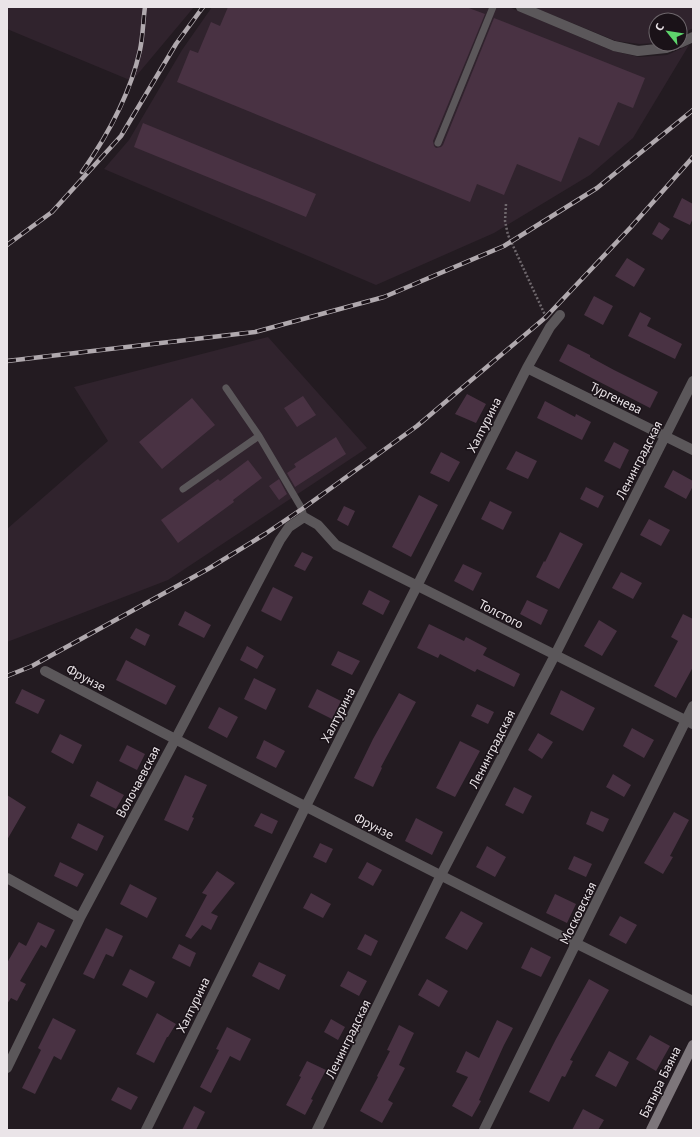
<svg xmlns="http://www.w3.org/2000/svg" width="700" height="1137" viewBox="0 0 700 1137" font-family="'PT Sans',sans-serif">
  <rect width="100%" height="100%" fill="#231b21"/>
  <!-- built -->
  <path fill="#30232d" d="M7,7H194L132,81L7,29Z
    M212,7H509L613,51L639,57L667,55L689,45L633,138L590,175L494,233L376,285L104,169L129,140L182,50Z
    M533,7H693V28L680,35V20H656V43L640,44L616,41Z
    M268,337L367,448L168,580L7,642V529L108,441L74,387Z"/>
  <!-- building -->
  <path fill="#493243" d="M228,7H466L485,14L433,141L434,146L436,148L441,147L443,145L494,18L645,78L633,108L618,102L599,146L579,137L561,182L517,164L504,195L477,184L470,202L177,82L190,50L198,53L211,22L220,26Z
    M143,123L316,194L306,217L134,147Z
    M682,198L693,204V218L690,225L673,217Z
    M659,222L670,229L662,240L652,234Z
    M627,258L645,269L634,287L615,276Z
    M594,296L613,306L603,325L584,315Z
    M640,312L651,318L647,326L682,344L675,359L628,336Z
    M568,344L590,355V357L614,370L658,392L650,408L559,361Z
    M467,394L486,404L476,423L455,414Z
    M303,396L316,415L297,427L284,408Z
    M192,398L215,425L162,469L139,442Z
    M545,401L575,417L576,414L591,422L582,440L537,418Z
    M336,437L346,454L295,487L287,473L296,467L294,464Z
    M614,442L629,450L620,469L604,461Z
    M516,451L537,461L528,479L506,469Z
    M441,452L460,462L449,482L430,473Z
    M248,460L262,478L233,500L234,502L178,543L161,520L218,479L220,481Z
    M673,470L693,481V486L686,499L664,487Z
    M279,479L287,494L279,500L269,486Z
    M586,487L604,496L598,508L580,499Z
    M419,495L438,505L411,557L392,547Z
    M490,501L512,512L503,530L481,519Z
    M344,506L355,511L348,526L337,520Z
    M649,519L670,530L661,546L640,535Z
    M560,532L583,544L559,589L536,577L544,561L545,562Z
    M302,552L313,557L305,571L294,566Z
    M463,564L482,573L473,591L454,581Z
    M621,572L642,583L633,599L612,588Z
    M273,587L293,597L281,621L261,611Z
    M369,590L390,601L383,615L362,604Z
    M527,600L548,610L541,625L520,614Z
    M185,611L211,625L204,638L178,625Z
    M683,614L693,619V667L676,698L654,686L678,641L671,637Z
    M599,620L617,631L602,656L584,646Z
    M429,624L464,641L466,637L487,648L483,655L520,674L514,687L477,669L475,672L440,654L438,658L417,648Z
    M136,628L150,635L145,646L130,638Z
    M247,646L264,656L257,669L240,660Z
    M338,651L360,661L352,675L331,665Z
    M126,660L176,686L166,705L116,680Z
    M254,678L276,689L266,710L244,699Z
    M22,689L45,700L38,714L15,703Z
    M317,689L341,701L332,719L308,707Z
    M561,690L595,708L583,731L550,714Z
    M399,693L416,702L381,767L382,768L373,787L354,778L373,739Z
    M477,704L494,712L488,724L471,716Z
    M219,707L238,717L227,738L208,728Z
    M632,728L654,740L644,758L623,746Z
    M538,733L553,742L542,759L528,750Z
    M60,734L82,745L73,764L51,752Z
    M264,740L285,751L276,768L256,758Z
    M460,741L480,751L455,797L436,788Z
    M127,745L145,754L137,770L119,761Z
    M613,774L631,785L624,797L606,787Z
    M185,775L207,785L192,817L194,818L188,831L164,820Z
    M97,781L124,795L116,809L90,796Z
    M514,787L532,796L523,814L505,805Z
    M7,795L26,807L7,840Z
    M591,811L609,819L603,832L586,824Z
    M674,812L689,820L670,856L673,857L663,874L644,863Z
    M261,813L278,821L272,834L254,826Z
    M416,818L443,832L432,855L405,841Z
    M78,823L104,836L97,851L71,838Z
    M320,843L333,849L326,863L313,857Z
    M487,846L506,857L495,877L476,867Z
    M574,856L592,864L586,877L568,869Z
    M60,862L84,874L77,887L54,876Z
    M367,862L382,870L373,886L358,878Z
    M217,871L235,883L211,913L218,916L211,930L202,925L191,939L185,936L207,895L202,893Z
    M130,884L157,898L147,918L120,904Z
    M311,893L331,904L323,918L303,908Z
    M555,894L576,904L567,923L546,913Z
    M461,911L483,923L467,950L445,938Z
    M620,916L637,925L626,944L609,935Z
    M38,922L55,930L46,948L41,945L20,981L26,984L17,1001L11,998L7,1004V963L19,942L26,946Z
    M106,928L123,936L113,957L106,954L94,979L83,974Z
    M365,934L378,941L371,956L357,949Z
    M179,944L196,953L190,967L172,958Z
    M531,947L551,957L541,977L521,968Z
    M259,962L286,975L279,990L252,976Z
    M130,969L155,982L147,998L122,985Z
    M348,971L367,981L359,996L340,986Z
    M427,979L448,991L439,1007L418,995Z
    M589,979L609,990L570,1060L573,1061L565,1077L562,1076L549,1102L529,1092L556,1039Z
    M157,1013L176,1024L168,1037H167L154,1063L136,1054Z
    M53,1018L76,1030L61,1060L54,1056L35,1094L22,1088L41,1050L38,1048Z
    M331,1019L345,1027L338,1040L324,1032Z
    M497,1020L513,1028L504,1045L479,1100L481,1101L472,1117L452,1106L468,1077L456,1072L466,1051L479,1058Z
    M399,1025L414,1033L399,1065L405,1068L388,1100L393,1103L382,1123L360,1111L378,1077L377,1076L390,1051L387,1050Z
    M227,1027L251,1039L240,1061L230,1056L211,1093L200,1087L219,1050L216,1049Z
    M650,1035L670,1046L656,1071L636,1059Z
    M609,1051L629,1062L616,1087L595,1076Z
    M307,1061L326,1070L311,1099L313,1100L305,1115L286,1105L301,1077L299,1076Z
    M118,1087L138,1097L131,1110L111,1100Z
    M194,1106L205,1112L196,1130H182Z
    M583,1109L604,1120L598,1130H572Z"/>
  <g fill="none" stroke-linecap="round" stroke-linejoin="round">
    <!-- path -->
    <path stroke="#6f686d" stroke-width="2.5" stroke-dasharray="2 2" stroke-linecap="butt" d="M506,204L505,221L508,235L545,315"/>
    <!-- lane -->
    <path stroke="#5b575a" stroke-width="7" d="M438,143L493,7
      M226,388L259,436L302,509L304,517
      M183,489L259,436"/>
    <!-- street -->
    <path stroke="#5b575a" stroke-width="10" d="M521,7L614,46L638,51L666,48L677,44
      M680,43L693,37
      M527,368L693,450
      M45,671C260,784 476,895 693,1001
      M7,878L80,918
      M7,1068L80,918L175,740L280,540L289,527L304,517L318,525L336,545L693,724
      M146,1130L306,806L527,368L550,327L560,315
      M317,1130L441,875L555,655L693,381
      M484,1130L693,706"/>
    <!-- secondary -->
    <path stroke="#7d767b" stroke-width="10" d="M651,1130L693,1045"/>
    <defs>
      <path id="rail" d="M82,172C108,135 130,95 140,50C143,36 143,21 145,7
        M7,245L52,212L121,136L176,44L203,7
        M7,361L255,332L384,297L504,246L597,188L693,110
        M7,676L32,666L208,569L265,534L302,509L417,426L546,317L631,227L693,157"/>
    </defs>
    <!-- rail casing -->
    <use href="#rail" stroke="#b0a9ae" stroke-width="4.5"/>
    <!-- rail -->
    <use href="#rail" stroke="#1a1218" stroke-width="3" stroke-dasharray="9" stroke-linecap="butt"/>
  </g>
  <g text-anchor="middle" dominant-baseline="central" stroke-width="3" stroke-linejoin="round" paint-order="stroke">
    <!-- street labels -->
    <g font-size="13" fill="#eae4e8" stroke="#1a1218">
      <text transform="translate(616 398) rotate(26)">Тургенева</text>
      <text transform="translate(484 425) rotate(-63)">Халтурина</text>
      <text transform="translate(639 460) rotate(-63)">Ленинградская</text>
      <text transform="translate(501 614) rotate(27)">Толстого</text>
      <text transform="translate(86 678) rotate(28)">Фрунзе</text>
      <text transform="translate(338 715) rotate(-63)">Халтурина</text>
      <text transform="translate(492 749) rotate(-63)">Ленинградская</text>
      <text transform="translate(138 782) rotate(-62)">Волочаевская</text>
      <text transform="translate(374 826) rotate(27)">Фрунзе</text>
      <text transform="translate(578 913) rotate(-64)">Московская</text>
      <text transform="translate(193 1005) rotate(-64)">Халтурина</text>
      <text transform="translate(348 1039) rotate(-64)">Ленинградская</text>
      <text transform="translate(660 1082) rotate(-64)">Батыра Баяна</text>
    </g>
  </g>
  <!-- border -->
  <rect width="700" height="1137" fill="none" stroke="#eae4e8" stroke-width="16"/>
  <!-- north arrow -->
  <g transform="translate(668 32) rotate(300)"><circle r="19" fill="#1a1218" stroke="#6d666b"/>
  <path d="M0-3L7 15L0 10L-7 15Z" fill="#5ed56c"/>
  <text y="-6" font-size="11" font-weight="bold" text-anchor="middle" fill="#eae4e8">С</text>
  </g>
</svg>
